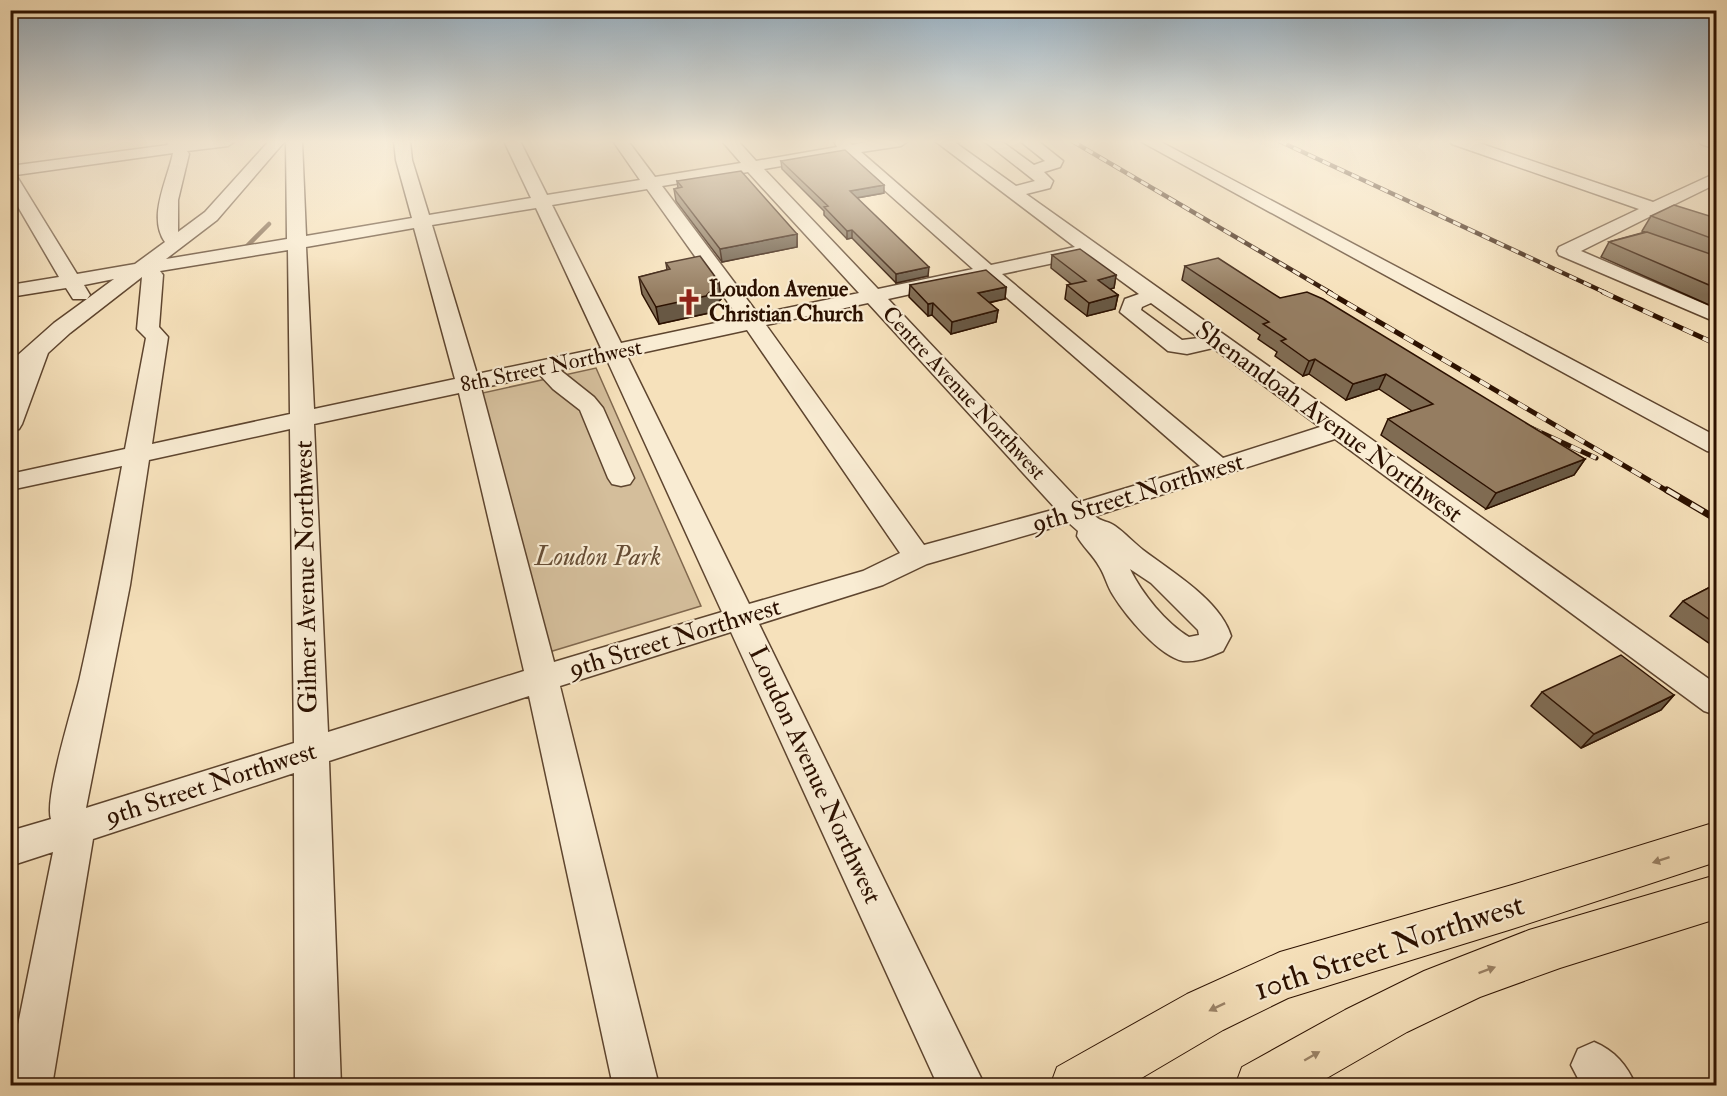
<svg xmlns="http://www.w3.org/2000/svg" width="1727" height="1096" viewBox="0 0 1727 1096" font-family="'IM FELL Double Pica',serif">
  <rect width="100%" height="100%" fill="#f6e1bb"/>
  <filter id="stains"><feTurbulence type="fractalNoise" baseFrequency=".00333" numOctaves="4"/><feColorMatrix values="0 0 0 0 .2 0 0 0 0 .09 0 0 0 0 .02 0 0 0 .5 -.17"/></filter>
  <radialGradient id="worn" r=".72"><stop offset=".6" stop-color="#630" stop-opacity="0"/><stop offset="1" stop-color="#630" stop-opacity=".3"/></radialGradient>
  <!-- green -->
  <path fill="#d4be9b" stroke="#80684e" stroke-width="1.5" d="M596,368L701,606L546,653L478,394Z"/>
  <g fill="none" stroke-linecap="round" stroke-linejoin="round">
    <!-- stream -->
    <path stroke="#7c634a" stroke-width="4.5" d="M246,247L269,224"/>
    <defs>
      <path id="minor" d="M167,141H235L228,146L187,151L189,154L178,200V232L205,212L269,141H285L217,220L166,259L287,239L286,141H302L306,236L412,218L396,160L394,141H410L412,160L429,215L531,198L504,141H520L547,195L640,180L613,141H628L655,177L741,163L722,141H738L756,161L837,147L834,141H848L852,145L871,141H908L901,146L861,152L991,265L1075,247L935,141H953L1016,186L1035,181L984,141H1001L1034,165L1045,161L1020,141H1038L1063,161L1060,167L1044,172L1053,181L1050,188L1026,194L1716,684V715L1704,711L1335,439L1095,516C1101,522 1109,521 1115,526C1125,533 1133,542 1143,550C1172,572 1220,600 1231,636L1223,651C1211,656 1197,663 1183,661C1159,656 1126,616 1113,595C1107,586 1105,575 1099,566C1093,555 1083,547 1077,536L1078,531L1069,523L927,564L883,585L759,624L985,1086H938L731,632L560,686L659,1086H613L529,696L329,761L341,1086H295L294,773L93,839L52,1086H10V1064L53,852L10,866V831L51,819C44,797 74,704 80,677C96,607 109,536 122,466L10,490V474L125,449L146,338L137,329L142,277L70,333L48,353L22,424L19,429L10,431V392L15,381L10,382V362L54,323L87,299H73L66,288L10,297V285L59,277L10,193V166L168,145ZM173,153C168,179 147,217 165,242L135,264L77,274L16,175ZM845,155L973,269L878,289L764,169ZM748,172L859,293L758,314L662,186ZM647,189L739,318L621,343L552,205ZM536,208L601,348L477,374L432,225ZM414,228L455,379L314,409L306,247ZM288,250L290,414L152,444L168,337L159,327L163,275L160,271ZM1087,256L1139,294L1125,299L1120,312L1168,351L1187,354L1213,348L1320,427L1223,458L1002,274ZM984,278L1200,466L1080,502L888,299ZM114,279L87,299L90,295L84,285ZM868,303L1056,509L924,545L766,325ZM1151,303L1199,338L1182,340L1141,310L1142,307ZM747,330L900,553L863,571L749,604L627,356ZM607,360L722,612L554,662L481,388L540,375L553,389L580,410L608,478L612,484L621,486L630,484L634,478L603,408L594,397L560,370ZM459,393L524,671L328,732L314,424ZM290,429L294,743L86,808L130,585L149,460ZM1130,569L1151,583L1198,630L1199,635L1189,637C1166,623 1142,594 1130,569Z
        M1140,141H1159L1716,436V453L1707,451Z
        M1450,141H1473L1653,202L1716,173V184L1669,207L1716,223V234L1655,214L1581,251L1716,309V322L1559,255L1557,251L1559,247L1639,209L1452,144Z
        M1699,141H1716V149L1701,144Z
        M1594,1042C1615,1051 1627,1065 1636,1086H1582L1571,1065L1578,1049Z"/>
      <path id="major" d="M1716,822V862L1512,929L1288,998L1223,1030L1128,1086H1050L1057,1067L1187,994L1280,952L1512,885Z
        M1716,875V919L1560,968L1480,997L1407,1032L1313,1086H1235L1242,1067L1345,1010L1424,971L1529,930Z"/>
    </defs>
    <!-- minor casing -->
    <use href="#minor" stroke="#5e452f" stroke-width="3"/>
    <!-- major casing -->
    <use href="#major" stroke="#2c1100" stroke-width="2"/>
    <!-- minor -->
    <use href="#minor" fill="#f9ecd3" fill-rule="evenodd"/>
    <!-- major -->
    <use href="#major" fill="#f6e1bb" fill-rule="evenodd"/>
    <defs>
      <path id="rail-far2" d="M1072,141L1331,293
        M1279,141L1606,293"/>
      <path id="rail-far1" d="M1328,292L1669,492
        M1603,292L1716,344
        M1531,428L1596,458"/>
      <path id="rail" d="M1667,490L1716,519"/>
    </defs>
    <!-- rail-far2 casing -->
    <use href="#rail-far2" stroke="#2c1100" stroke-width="4.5"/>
    <!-- rail-far1 casing -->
    <use href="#rail-far1" stroke="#2c1100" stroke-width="5"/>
    <!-- rail casing -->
    <use href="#rail" stroke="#2c1100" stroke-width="7"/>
    <!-- rail-far2 -->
    <use href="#rail-far2" stroke="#f9ecd3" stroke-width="3" stroke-dasharray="8" stroke-linecap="butt"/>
    <!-- rail-far1 -->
    <use href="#rail-far1" stroke="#f9ecd3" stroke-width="4" stroke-dasharray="11" stroke-linecap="butt"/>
    <!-- rail -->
    <use href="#rail" stroke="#f9ecd3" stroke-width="4.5" stroke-dasharray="14" stroke-linecap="butt"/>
  </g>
  <!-- wall -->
  <path fill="#806c53" stroke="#2c1100" stroke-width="1.5" d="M781,161L884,193L857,198L928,276L896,283L852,238L847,239L824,215V211L782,169Z
    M677,181L797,234V247L722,262L676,201L674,189L678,188Z
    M1651,216L1716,218V308L1601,257L1609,242L1645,232L1642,231Z
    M1052,255L1116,275L1114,288L1110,289L1118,295L1115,309L1087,316L1065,299L1067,285L1071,284L1051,268Z
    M666,263L721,299L709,313L659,324L642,294L639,277L667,270Z
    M1185,266L1280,298L1585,459L1574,475L1486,509L1381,435L1388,419L1412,411L1379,389L1346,400L1309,374L1303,376L1275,356L1277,352L1258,339L1260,335L1182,280Z
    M910,285L1006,287L1005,299L989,303L998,310L996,322L951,334L932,315L928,316L909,297Z
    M1716,584V648L1670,616L1683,601Z
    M1542,692L1674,695L1661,710L1581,748L1531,706Z"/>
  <!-- shaded-wall -->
  <path fill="#685844" stroke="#2c1100" stroke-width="1.5" d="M884,185V193L850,199V191Z
    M852,230V238L847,239V231Z
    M797,234V247L722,262L720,249Z
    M929,267L928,276L896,283V274Z
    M1116,275L1114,288L1095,293L1098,280Z
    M719,282L721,299L709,313L659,324L656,307Z
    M1006,287L1005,299L977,305L978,293Z
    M1118,295L1115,309L1087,316L1089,303Z
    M933,303L932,315L928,316V304Z
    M998,310L996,322L951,334L952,322Z
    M1315,359L1309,374L1303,376L1309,361Z
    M1386,374L1379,389L1346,400L1353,384Z
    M1585,459L1574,475L1486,509L1496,493Z
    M1674,695L1661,710L1581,748L1594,734Z"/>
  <!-- building -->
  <path fill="#957d61" stroke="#2c1100" stroke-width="1.5" d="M845,150L884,185L850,191L929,267L896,274L852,230L847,231L824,207L828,206L781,161Z
    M741,171L797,234L720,249L674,189L682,187L677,181Z
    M1674,205L1716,218V240L1651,216Z
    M1647,232L1716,256V288L1609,242Z
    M1080,249L1116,275L1098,280L1118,295L1089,303L1067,285L1086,281L1052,255Z
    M700,256L719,282L706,296L656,307L639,277L670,269L666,263Z
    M1218,258L1280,298L1307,292L1323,299L1585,459L1496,493L1388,419L1433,404L1386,374L1353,384L1315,359L1309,361L1281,341L1286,339L1263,324L1269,322L1185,266Z
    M986,270L1006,287L978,293L998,310L952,322L933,303L928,304L910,285Z
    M1716,584V624L1683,601Z
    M1621,655L1674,695L1594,734L1542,692Z"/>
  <!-- one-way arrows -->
  <defs><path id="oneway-solid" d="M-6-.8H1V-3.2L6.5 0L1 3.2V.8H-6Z" transform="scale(1.5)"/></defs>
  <g fill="#9b8367">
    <use href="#oneway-solid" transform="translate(1661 860) rotate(162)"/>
    <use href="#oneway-solid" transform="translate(1487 970) rotate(-20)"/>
    <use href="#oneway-solid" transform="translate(1217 1007) rotate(154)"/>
    <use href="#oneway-solid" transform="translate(1312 1056) rotate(-30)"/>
  </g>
  <!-- sky -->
  <linearGradient id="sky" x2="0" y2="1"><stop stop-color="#92aabc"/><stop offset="0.48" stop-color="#fbf2e0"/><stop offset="1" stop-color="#fbf2e0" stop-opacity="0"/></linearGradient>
  <rect width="1727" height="295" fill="url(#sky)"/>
  <!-- icons -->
  <defs>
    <symbol id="church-bare" viewBox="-9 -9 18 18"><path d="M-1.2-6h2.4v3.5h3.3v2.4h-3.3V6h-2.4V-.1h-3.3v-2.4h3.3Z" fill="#8f2418" stroke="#f9ecd3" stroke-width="2.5" paint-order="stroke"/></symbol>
  </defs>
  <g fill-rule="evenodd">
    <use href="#church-bare" x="670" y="283" width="38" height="38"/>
  </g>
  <g text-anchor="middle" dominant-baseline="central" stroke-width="4.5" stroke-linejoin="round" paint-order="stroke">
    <!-- far-poi labels -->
    <g font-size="22" font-weight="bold" fill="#2c1100" stroke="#f9ecd3" text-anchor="start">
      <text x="709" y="289">Loudon Avenue<tspan x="709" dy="25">Christian Church</tspan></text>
    </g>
    <!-- far-street labels -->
    <g font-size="22" fill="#2c1100" stroke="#f9ecd3">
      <text transform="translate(551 366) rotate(-12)">8th Street Northwest</text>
      <text transform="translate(964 393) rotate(47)">Centre Avenue Northwest</text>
    </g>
    <!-- street labels -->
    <g font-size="26" fill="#2c1100" stroke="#f9ecd3">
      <text transform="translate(1329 422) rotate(36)">Shenandoah Avenue Northwest</text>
      <text transform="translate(1138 493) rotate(-17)">9th Street Northwest</text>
      <text transform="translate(306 577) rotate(-91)">Gilmer Avenue Northwest</text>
      <text transform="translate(675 638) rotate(-17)">9th Street Northwest</text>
      <text transform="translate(815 775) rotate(65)">Loudon Avenue Northwest</text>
      <text transform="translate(211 784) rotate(-18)">9th Street Northwest</text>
    </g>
    <!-- park labels -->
    <g font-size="26" font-style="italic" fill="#674e36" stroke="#f9ecd3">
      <text x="598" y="557">Loudon Park</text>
    </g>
    <!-- near-street labels -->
    <g font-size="32" fill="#2c1100" stroke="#f9ecd3">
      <text transform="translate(1389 947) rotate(-18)">10th Street Northwest</text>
    </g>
  </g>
  <!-- margin -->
  <rect width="1727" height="1096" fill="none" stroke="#f6e1bb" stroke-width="36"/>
  <rect x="12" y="12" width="1703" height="1072" fill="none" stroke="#2c1100" stroke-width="3"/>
  <rect x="18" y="18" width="1691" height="1060" fill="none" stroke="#2c1100" stroke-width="1.5"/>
  <rect width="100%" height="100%" filter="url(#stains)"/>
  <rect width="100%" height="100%" fill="url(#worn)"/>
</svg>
